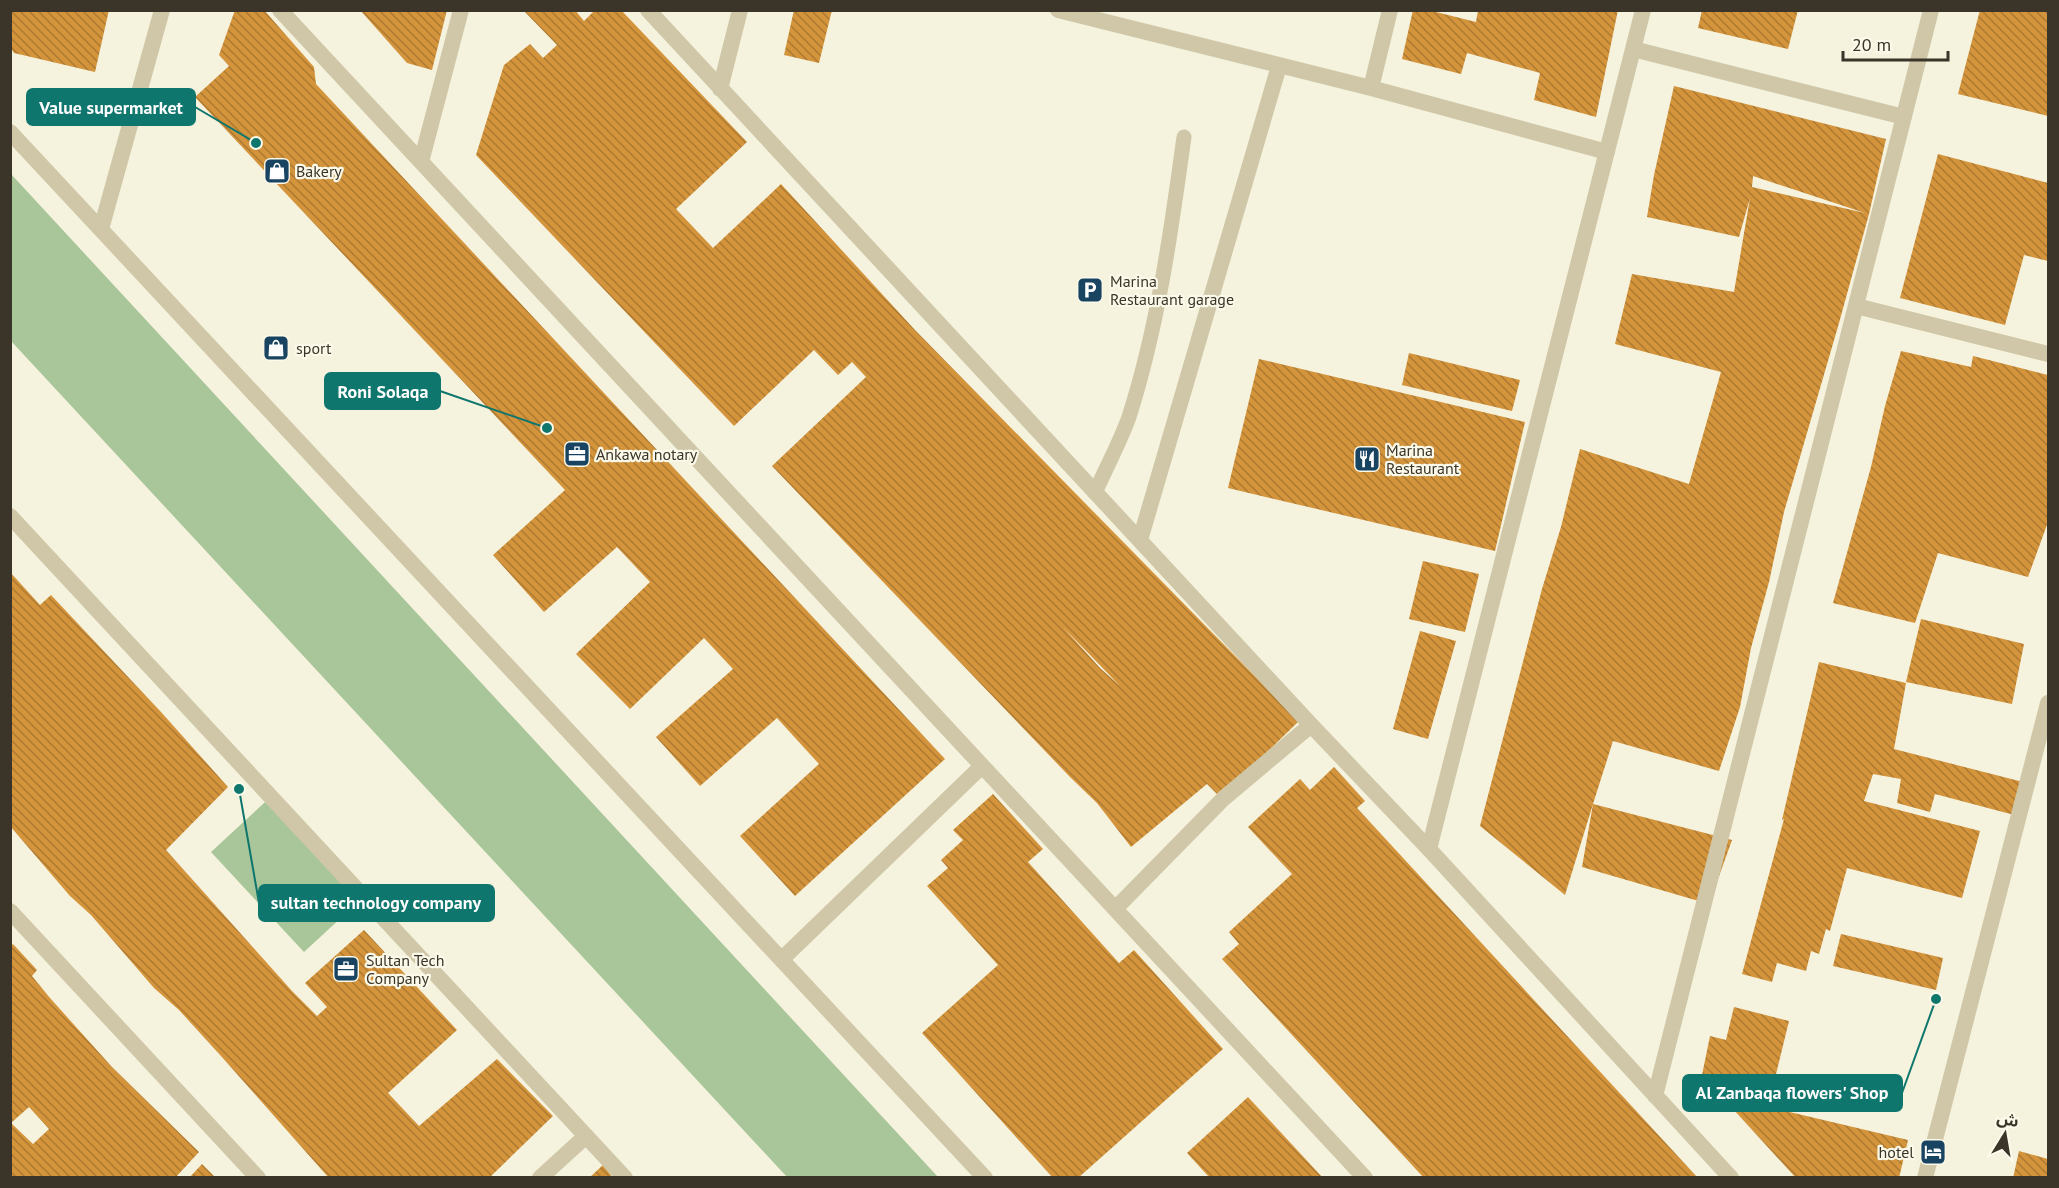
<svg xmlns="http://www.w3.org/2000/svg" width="2059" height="1188" viewBox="0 0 2059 1188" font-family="'PT Sans','Noto Sans Arabic',sans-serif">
  <defs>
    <pattern id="building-back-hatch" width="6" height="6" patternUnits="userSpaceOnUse" patternTransform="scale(1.5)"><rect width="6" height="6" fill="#d4943c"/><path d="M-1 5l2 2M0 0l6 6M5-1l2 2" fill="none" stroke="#ad7a32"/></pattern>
  </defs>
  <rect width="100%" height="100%" fill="#f5f2dd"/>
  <!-- green -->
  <path fill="#a9c69a" d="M11,174L938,1177H787L11,341Z
    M276,792L369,892L304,952L211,852Z"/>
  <!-- building -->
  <path fill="url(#building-back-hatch)" fill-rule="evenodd" d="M10,10H109L95,72L14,53L10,47Z
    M235,10H264L314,67L316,84L945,759L795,896L740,836L819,764L777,718L700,786L656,737L733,669L704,638L630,709L576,654L650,582L617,547L544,612L493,555L565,490L195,97L229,66L219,55Z
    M360,10H447L432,70L407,63Z
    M523,10H575L584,21L595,10H621L747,142L676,209L713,248L781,184L915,330L1299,721L1259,760L1217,794L1207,784L1131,847L1097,803L1070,777L772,466L866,377L852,362L838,375L814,350L734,426L476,155L504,65L530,44L543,58L557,45ZM1062,626L1120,686L1100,668Z
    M794,10H832L819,63L784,55Z
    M1413,10H1428L1476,22L1478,10H1618L1596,117L1534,100L1540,73L1467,53L1461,74L1402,59Z
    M1702,10H1798L1788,49L1698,28Z
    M1980,10H2048V116L1958,94Z
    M1674,86L1886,139L1869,214L1839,323L1784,512L1769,582L1751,648L1740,707L1719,771L1613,741L1593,804L1732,840L1709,904L1582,867L1593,804L1565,895L1480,826L1542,589L1561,527L1580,449L1689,484L1721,372L1615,344L1632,274L1734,292L1750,198L1739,237L1647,217L1654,175ZM1753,176L1865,213L1752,187Z
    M1938,154L2048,183V261L2024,255L2005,325L1900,298Z
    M1901,351L1971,367L1973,356L2048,375V522L2028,577L1938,553L1915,623L1833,603L1871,467L1885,406Z
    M1409,353L1520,380L1512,411L1402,385Z
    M1259,359L1525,422L1495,551L1228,488Z
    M1423,561L1479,574L1465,632L1409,619Z
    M10,572L40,605L51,595L161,712L228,787L166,850L292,991L317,1016L327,1007L305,983L364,930L457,1030L388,1093L419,1126L497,1059L553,1116L489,1178H329L221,1056L179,1010L154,988L91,915L70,896L10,826Z
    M1921,619L2024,644L2012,704L1906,682Z
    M1420,631L1456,641L1428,739L1393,729Z
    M1819,662L1906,683L1894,749L2027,783L2018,816L1935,794L1930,812L1897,803L1901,779L1873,774L1864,801L1980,831L1962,898L1847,868L1830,931L1826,929L1819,954L1811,951L1806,971L1777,963L1772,982L1742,974L1784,819L1782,820Z
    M1334,767L1365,801L1357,808L1698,1178H1424L1222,959L1239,944L1229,932L1292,874L1248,827L1300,779L1310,790Z
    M993,794L1043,849L1028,862L1119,963L1134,950L1223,1049L1078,1178H1053L922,1033L998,965L927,886L948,868L941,860L963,840L953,830Z
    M1841,934L1943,958L1936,990L1833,966Z
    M13,944L37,970L32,976L50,998L112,1067L199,1152L175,1178H10V947ZM29,1107L49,1129L33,1144L11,1123Z
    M1734,1007L1789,1021L1768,1107L1908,1140L1899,1178H1796L1702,1075L1710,1036L1726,1040Z
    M1248,1097L1323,1178H1210L1187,1153Z
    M2019,1151L2048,1159V1178H2013Z
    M202,1164L216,1178H189Z
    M603,1165L613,1178H589Z"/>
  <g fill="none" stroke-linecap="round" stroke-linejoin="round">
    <!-- service -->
    <path stroke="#cfc7a7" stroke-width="15" d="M1095,493C1106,468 1120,442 1129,417C1158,326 1171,232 1184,137"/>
    <!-- minor -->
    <path stroke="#cfc7a7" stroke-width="16" d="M280,10L1365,1178
      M648,10L1311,725L1429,849L1731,1178
      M1058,10L1371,88L1607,152
      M1633,49L1904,117
      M1371,88L1390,10
      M720,89L740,10
      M10,132L985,1178
      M421,162L461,10
      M101,229L162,10
      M1856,306L2048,354
      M10,516L625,1178
      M1140,540L1279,66
      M1429,849L1643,10
      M1115,909L1224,798L1311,725
      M10,911L258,1178
      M782,959L982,766
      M1655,1096L1931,10
      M540,1178L586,1136
      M1925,1178L2048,703"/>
  </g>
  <!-- icons -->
  <defs>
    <symbol id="shop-square" viewBox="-11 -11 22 22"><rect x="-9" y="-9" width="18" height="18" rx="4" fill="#184462" stroke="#fcfaea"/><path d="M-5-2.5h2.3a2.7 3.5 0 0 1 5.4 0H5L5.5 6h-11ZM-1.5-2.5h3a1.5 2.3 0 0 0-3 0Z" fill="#fff"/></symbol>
    <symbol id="parking-square" viewBox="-11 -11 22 22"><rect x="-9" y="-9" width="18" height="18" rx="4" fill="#184462" stroke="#fcfaea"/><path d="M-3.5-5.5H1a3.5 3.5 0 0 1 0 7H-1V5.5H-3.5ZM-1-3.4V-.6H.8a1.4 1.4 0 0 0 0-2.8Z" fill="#fff"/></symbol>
    <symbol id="office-square" viewBox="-11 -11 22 22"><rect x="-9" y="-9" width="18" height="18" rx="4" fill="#184462" stroke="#fcfaea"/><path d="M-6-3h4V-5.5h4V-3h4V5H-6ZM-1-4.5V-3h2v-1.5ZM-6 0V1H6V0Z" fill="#fff"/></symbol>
    <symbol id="restaurant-square" viewBox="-11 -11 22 22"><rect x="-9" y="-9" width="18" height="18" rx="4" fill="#184462" stroke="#fcfaea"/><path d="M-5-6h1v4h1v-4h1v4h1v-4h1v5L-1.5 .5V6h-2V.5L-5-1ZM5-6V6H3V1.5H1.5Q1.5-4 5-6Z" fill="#fff"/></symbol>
    <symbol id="hotel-square" viewBox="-11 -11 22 22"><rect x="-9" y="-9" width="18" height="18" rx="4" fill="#184462" stroke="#fcfaea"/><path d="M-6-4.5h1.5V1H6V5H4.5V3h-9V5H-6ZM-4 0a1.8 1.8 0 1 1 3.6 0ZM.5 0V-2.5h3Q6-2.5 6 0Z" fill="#fff"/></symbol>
  </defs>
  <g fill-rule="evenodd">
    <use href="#shop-square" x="262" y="156" width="30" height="30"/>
    <use href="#parking-square" x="1075" y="275" width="30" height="30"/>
    <use href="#shop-square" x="261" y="333" width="30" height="30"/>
    <use href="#office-square" x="562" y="439" width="30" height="30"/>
    <use href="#restaurant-square" x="1352" y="444" width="30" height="30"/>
    <use href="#office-square" x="331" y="954" width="30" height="30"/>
    <use href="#hotel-square" x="1918" y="1137" width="30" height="30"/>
  </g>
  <g text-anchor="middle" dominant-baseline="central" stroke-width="4.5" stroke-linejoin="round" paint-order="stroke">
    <!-- poi labels -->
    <g font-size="16" fill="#3b3428" stroke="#fcfaea" text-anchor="start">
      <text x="296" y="171">Bakery</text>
      <text x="1110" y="281">Marina<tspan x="1110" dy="18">Restaurant garage</tspan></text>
      <text x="296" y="348">sport</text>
      <text x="1386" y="450">Marina<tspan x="1386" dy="18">Restaurant</tspan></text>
      <text x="596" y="454">Ankawa notary</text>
      <text x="366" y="960">Sultan Tech<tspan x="366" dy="18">Company</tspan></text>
      <text x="1914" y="1152" text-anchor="end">hotel</text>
    </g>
  </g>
  <!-- callouts -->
  <path fill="none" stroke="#0f766e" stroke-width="2" d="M256 143L195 107M547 428L440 391M239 789L259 903M1936 999L1902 1093"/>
  <g fill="#0f766e" stroke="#fcfaea" stroke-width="2">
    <circle cx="256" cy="143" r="6"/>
    <circle cx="547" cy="428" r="6"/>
    <circle cx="239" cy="789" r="6"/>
    <circle cx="1936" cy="999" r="6"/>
  </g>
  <g fill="#0f766e" stroke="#0f766e" stroke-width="2">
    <rect x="27" y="89" width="168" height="36" rx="6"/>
    <rect x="325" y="373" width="115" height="36" rx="6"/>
    <rect x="259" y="885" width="235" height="36" rx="6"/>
    <rect x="1683" y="1075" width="219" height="36" rx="6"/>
  </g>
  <g font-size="18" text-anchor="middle" font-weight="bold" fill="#fff">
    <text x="111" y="114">Value supermarket</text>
    <text x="383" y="398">Roni Solaqa</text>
    <text x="376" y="909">sultan technology company</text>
    <text x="1792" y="1099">Al Zanbaqa flowers' Shop</text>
  </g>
  <!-- border -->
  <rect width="2059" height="1188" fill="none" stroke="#3b3428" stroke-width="24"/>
  <!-- north arrow -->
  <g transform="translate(2005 1134) rotate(11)" stroke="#fcfaea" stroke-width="4.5" paint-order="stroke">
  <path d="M0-4.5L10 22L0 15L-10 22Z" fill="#3b3428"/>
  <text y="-9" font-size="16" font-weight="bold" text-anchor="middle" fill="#3b3428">ش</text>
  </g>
  <!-- scale -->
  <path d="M1843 51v9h105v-9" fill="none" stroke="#3b3428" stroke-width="3"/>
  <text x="1852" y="51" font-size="18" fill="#3b3428" stroke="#fcfaea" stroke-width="4.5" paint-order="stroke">20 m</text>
</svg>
